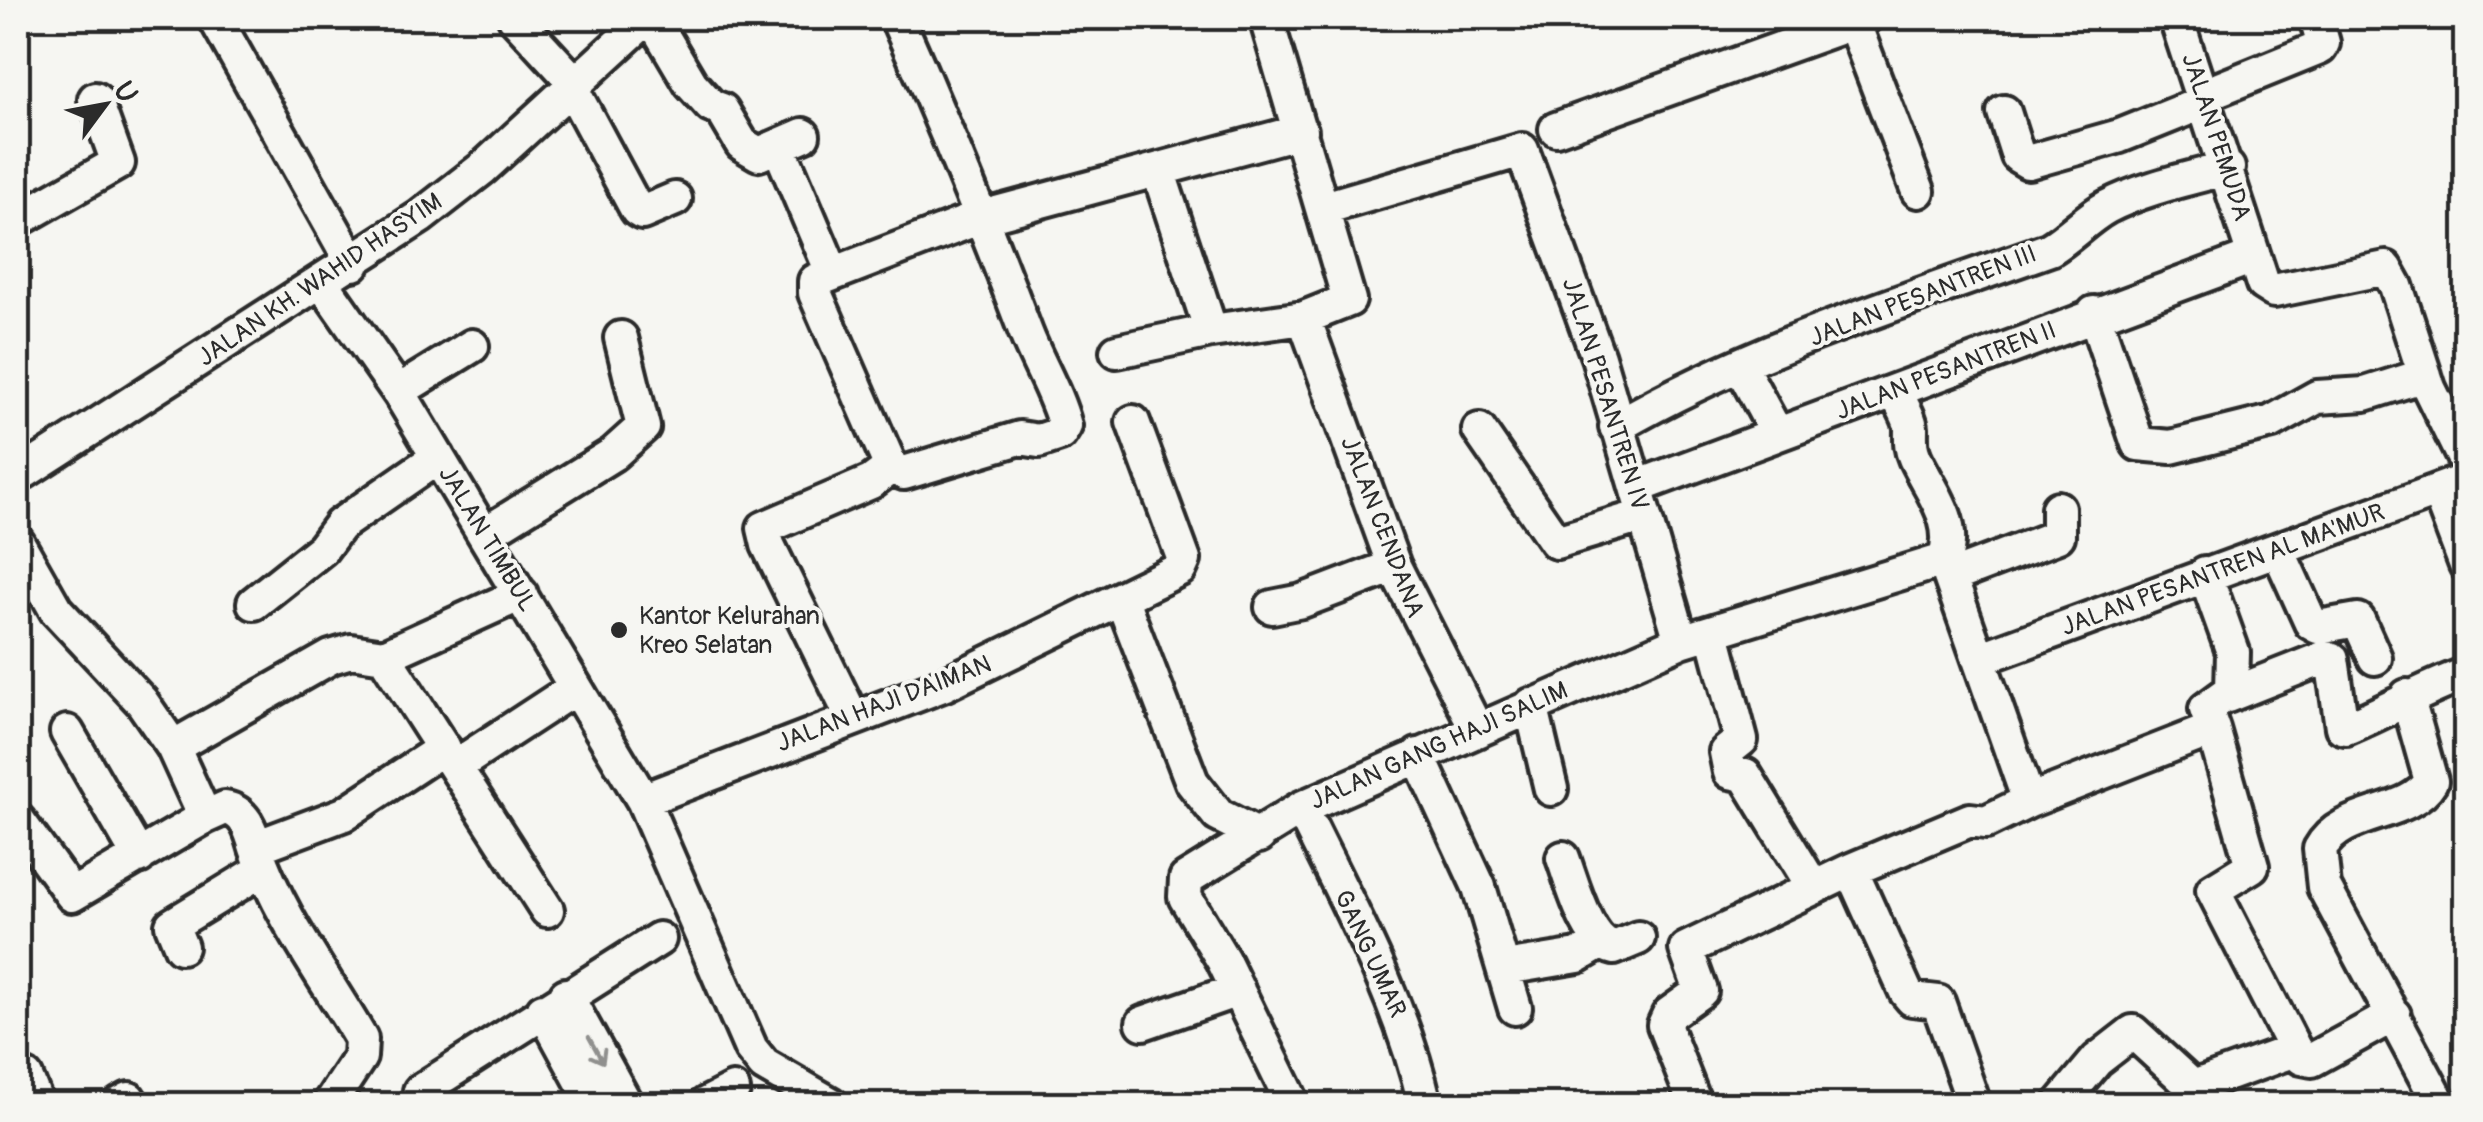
<svg xmlns="http://www.w3.org/2000/svg" width="2483" height="1122" viewBox="0 0 2483 1122" font-family="Pangolin,sans-serif">
  <rect width="100%" height="100%" fill="#f6f6f2"/>
  <filter id="ink" filterUnits="userSpaceOnUse"><feTurbulence type="fractalNoise" baseFrequency=".01" numOctaves="2"/><feDisplacementMap in="SourceGraphic" scale="20" xChannelSelector="R" yChannelSelector="G"/><feConvolveMatrix kernelMatrix="1 2 1 2 8 2 1 2 1" color-interpolation-filters="sRGB"/></filter>
  <g filter="url(#ink)">
    <g fill="none" stroke-linecap="round" stroke-linejoin="round">
      <defs>
        <path id="minor" d="M215,18L353,264
          M515,18L576,84
          M652,18L691,84L711,106L722,110L742,144L759,154L803,135
          M897,18C943,121 986,227 1026,333C1038,364 1057,394 1065,426L1060,434L1039,441L1020,438L904,473L891,467L815,293V281L978,218L1301,131
          M2176,18L2263,284L2274,291L2386,268L2396,286L2429,388L2466,463
          M1854,24L1918,191
          M572,89L637,210L642,213L675,199
          M2204,95L2320,48L2323,43L2316,18
          M2004,112L2018,156L2028,162L2120,136L2207,101
          M1556,129L1866,18
          M779,147L832,272
          M1158,170L1211,331
          M1324,208L1522,150L1598,357L1681,641
          M18,220L118,163L95,99
          M323,284L400,394L643,800L751,1049L764,1065L831,1104
          M2094,313L2138,444L2171,447L2272,422L2317,397L2365,394L2425,375
          M1304,318L1394,566L1476,728
          M1117,351L1211,331L1304,318L1349,300L1266,18
          M1741,367L1777,434
          M399,391L472,346
          M1895,392C1900,402 1910,417 1911,428C1911,440 1910,447 1915,458C1930,491 1959,522 1944,560L2029,801L2213,729L2206,709L2232,690L2233,652L2205,574
          M1616,427C1750,349 1904,301 2050,249C2070,237 2087,218 2107,207C2144,188 2188,179 2228,168
          M1479,430L1556,542L1642,516
          M18,476L420,217L483,168L647,18
          M1639,486L2253,257
          M2438,491L2466,565
          M486,533L613,454L643,427L621,338
          M18,543L56,610L142,702L173,747L205,817
          M2278,550L2311,623L2318,627L2358,620L2375,658
          M1950,577L2058,536V508
          M1122,600L1192,782L1218,815L1259,836
          M254,603L322,549L340,525L438,457
          M1272,607L1302,601L1394,566
          M1713,633L1741,740L1726,752L1730,772L1745,775L1814,888
          M384,656L521,594
          M1979,659L2466,480
          M2227,696L2326,657L2332,659L2342,727L2346,728C2387,711 2424,689 2466,674
          M2407,696L2431,781C2409,818 2342,808 2320,849L2324,887L2440,1104
          M1531,705L1551,789
          M852,717L768,545L764,528L871,482L891,467
          M2213,729L2252,866L2213,890L2295,1050L2302,1058L2312,1060L2394,1015
          M67,732L139,857
          M173,747L331,657L351,651L384,656L547,910
          M1418,755L1479,887L1515,1008
          M456,766L575,688
          M643,800L945,684L1180,569L1184,560L1133,422
          M1301,808C1348,905 1401,999 1425,1104
          M18,820L72,895L205,817L225,808C245,811 251,830 256,848C278,915 326,978 361,1039L360,1057L329,1104
          M256,847L344,814L444,748
          M1563,858C1572,882 1587,943 1614,948L1638,938
          M1851,870L1906,992L1912,999L1938,1002L1974,1104
          M181,947L172,925L262,870
          M1505,968L1578,956L1600,943
          M566,995L626,1104
          M543,1010L594,1104
          M1143,1023L1238,990
          M26,1077L37,1104
          M420,1091L659,939
          M120,1104L129,1099
          M706,1104L733,1090
          M1293,1104L1223,960L1185,897L1186,879L1301,808L1681,641L1944,560
          M1695,1104L1664,1025L1669,1014L1701,991L1686,949L1851,870L1970,820L1986,822L2029,801
          M2060,1104L2097,1060L2133,1032L2193,1087L2295,1050"/>
      </defs>
      <!-- minor casing -->
      <use href="#minor" stroke="#2b2b2b" stroke-width="40"/>
      <!-- minor -->
      <use href="#minor" stroke="#f6f6f2" stroke-width="32"/>
    </g>
    <!-- one-way arrows -->
    <defs><path id="oneway-shaft" d="M-6 0H5M1.5-3L5.5 0L1.5 3" fill="none" stroke-width="1.6" stroke-linecap="round" stroke-linejoin="round" transform="scale(2.5)"/></defs>
    <use stroke="#90908e" href="#oneway-shaft" transform="translate(596 1050) rotate(61)"/>
  </g>
  <!-- markers -->
  <circle fill="#2b2b2b" stroke="#f6f6f2" stroke-width="4" cx="619" cy="630" r="10"/>
  <g text-anchor="middle" dominant-baseline="central" stroke-width="8" stroke-linejoin="round" paint-order="stroke">
    <!-- street labels -->
    <g font-size="25" fill="#2b2b2b" stroke="#f6f6f2">
      <text transform="translate(2216 137) rotate(72)">JALAN PEMUDA</text>
      <text transform="translate(320 280) rotate(-34)">JALAN KH. WAHID HASYIM</text>
      <text transform="translate(1923 296) rotate(-21)">JALAN PESANTREN III</text>
      <text transform="translate(1946 371) rotate(-21)">JALAN PESANTREN II</text>
      <text transform="translate(1605 394) rotate(73)">JALAN PESANTREN IV</text>
      <text transform="translate(1382 527) rotate(69)">JALAN CENDANA</text>
      <text transform="translate(487 539) rotate(59)">JALAN TIMBUL</text>
      <text transform="translate(2223 570) rotate(-20)">JALAN PESANTREN AL MA'MUR</text>
      <text transform="translate(884 704) rotate(-21)">JALAN HAJI DAIMAN</text>
      <text transform="translate(1439 746) rotate(-24)">JALAN GANG HAJI SALIM</text>
      <text transform="translate(1370 954) rotate(65)">GANG UMAR</text>
    </g>
    <!-- poi labels -->
    <g font-size="25" fill="#2b2b2b" stroke="#f6f6f2" text-anchor="start">
      <text x="639" y="616">Kantor Kelurahan<tspan x="639" dy="29">Kreo Selatan</tspan></text>
    </g>
  </g>
  <!-- margin -->
  <rect width="2483" height="1122" fill="none" stroke="#f6f6f2" stroke-width="60"/>
  <rect x="30" y="30" width="2423" height="1062" fill="none" stroke="#2b2b2b" stroke-width="4" filter="url(#ink)"/>
  <!-- north arrow -->
  <g transform="translate(105 105) rotate(58)" stroke="#f6f6f2" stroke-width="8" paint-order="stroke">
  <path d="M0-8L18 38L0 25L-18 38Z" fill="#2b2b2b"/>
  <text y="-15" font-size="28" font-weight="bold" text-anchor="middle" fill="#2b2b2b">U</text>
  </g>
</svg>
